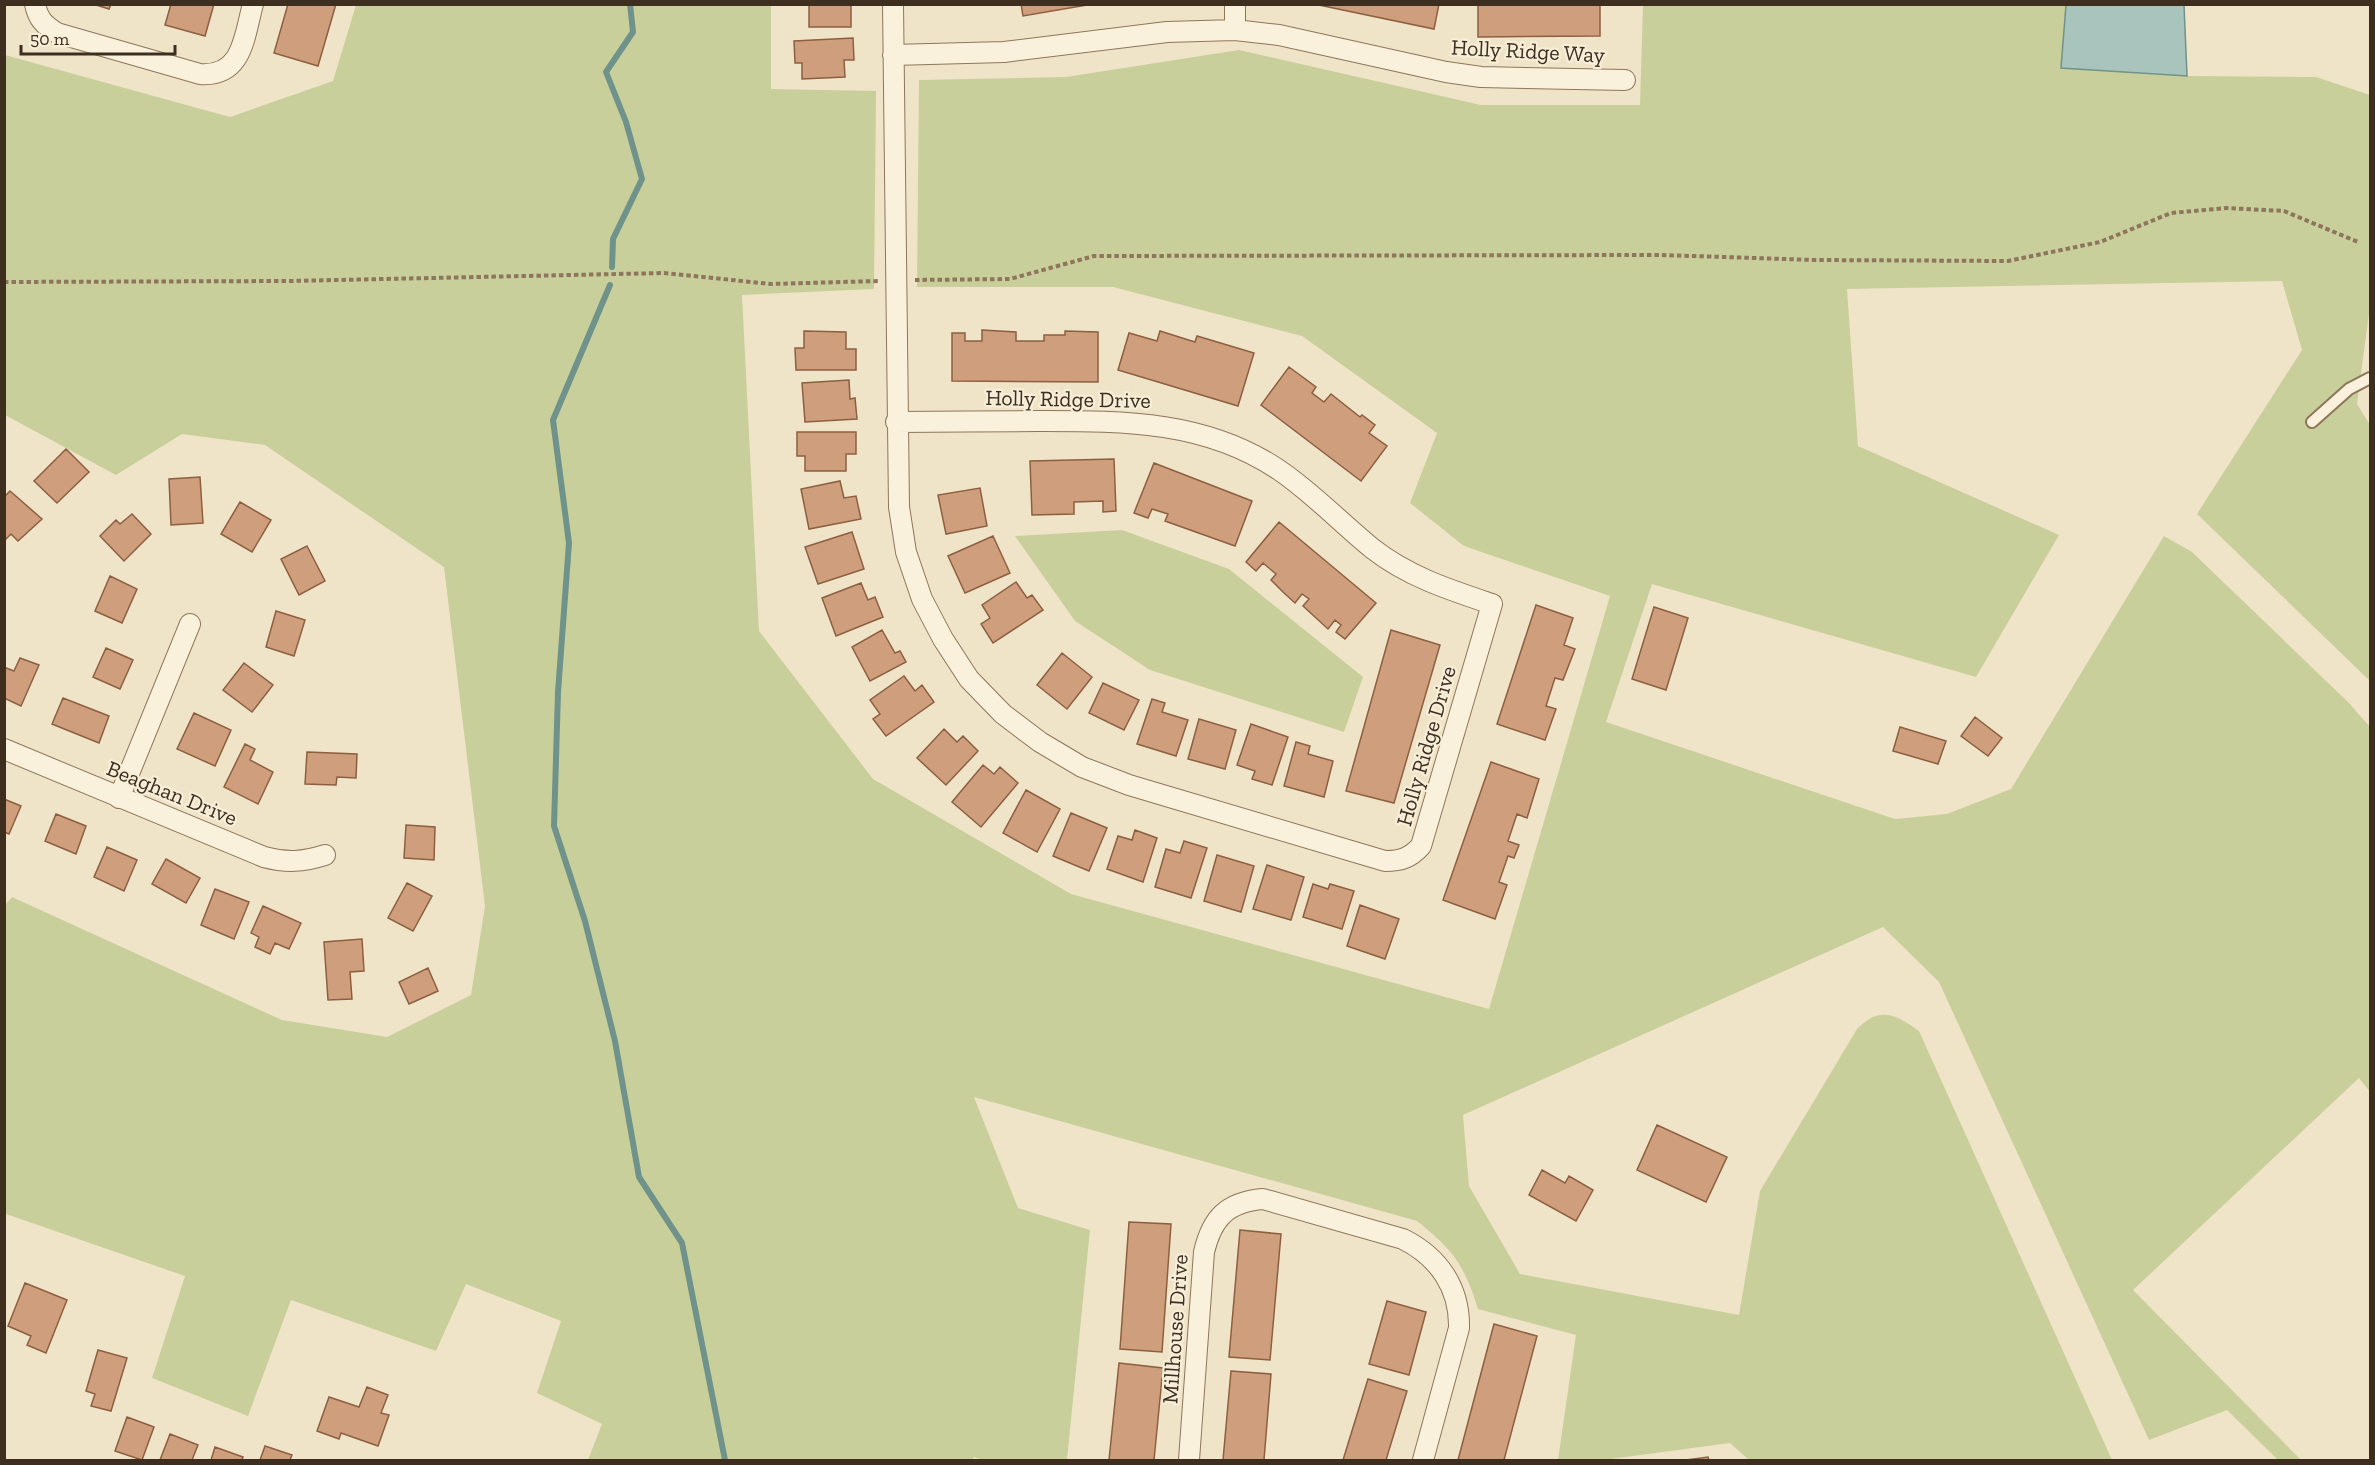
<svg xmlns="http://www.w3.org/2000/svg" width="2375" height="1465" viewBox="0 0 2375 1465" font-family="'Zilla Slab',serif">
  <rect width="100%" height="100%" fill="#f0e4c8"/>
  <!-- green -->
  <path fill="#c9cf9b" d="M2066,4L2061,68L2187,76L2316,77L2370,95V306L2357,404L2370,425V681L2197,514L2302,350L2282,281L1847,289L1858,446L2059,535L1976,677L1652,584L1606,722L1895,819L1947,814L2011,789L2164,536L2192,552L2348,702L2370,727V1092L2359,1078L2133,1290L2301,1460H2278L2227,1410L2149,1440L1939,982L1883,927L1463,1115L1469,1186L1520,1274L1739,1315L1760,1191L1857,1029C1880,1006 1895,1014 1919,1031L2112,1460H1749L1730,1443L1603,1460H1558L1576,1335L1478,1309C1464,1264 1453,1250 1417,1221L974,1097L1018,1208L1090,1230L1067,1460H982L974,1457L972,1460H588L602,1424L537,1393L561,1321L466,1284L436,1351L291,1300L248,1416L152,1378L185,1276L6,1214L5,1216L4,906L12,897L282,1020L387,1037L471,995L485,906L444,567L265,445L182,434L116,475L5,415V55L230,117L333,81L356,5H771V89L876,91L874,289L742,295L759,631L873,779L1071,894L1489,1009L1610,596L1464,546L1410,503L1437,433L1302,336L1113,287H917L919,80L1066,77L1239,50L1481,105H1640L1643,5Z
    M1122,530L1229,569L1363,677L1344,732L1150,670L1075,621L1015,536Z"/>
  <!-- water -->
  <path fill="#a9c4bc" stroke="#6f938a" stroke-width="1.5" d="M2066,5H2184L2187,76L2061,68Z"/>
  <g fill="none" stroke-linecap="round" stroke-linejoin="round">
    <!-- stream -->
    <path stroke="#6f938a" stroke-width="6" d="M612,267L613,239L642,179L626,122L606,72L633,32L630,4
      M610,285L553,420L569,543L558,692L554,826L585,921L615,1041L639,1177L682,1243L725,1460"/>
  </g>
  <!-- building -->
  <path fill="#cf9f7d" stroke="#8d5f41" stroke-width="1.5" d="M93,4H111L109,9Z
    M171,4H214L205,36L165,25Z
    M288,4H336L318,66L274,53Z
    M809,4H851V27H809Z
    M1021,4H1093L1023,16Z
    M1314,4H1439L1434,29Z
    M1478,4H1600V36L1478,37Z
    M853,38L854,60H844L845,77L802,79V63H795L794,41Z
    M982,330L1016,332V341H1044V335H1065V331L1098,332V382L952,381V333H965V341H982Z
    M804,331L846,332V349H856V370H796L795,348H804Z
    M1160,331L1195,342L1197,336L1254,353L1238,406L1118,370L1129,333L1157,341Z
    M1289,367L1316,387L1312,393L1324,402L1331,394L1360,417L1362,415L1375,425L1369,433L1387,446L1361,481L1261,405Z
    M849,380L850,399L855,398L857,419L805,422L802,383Z
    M797,432H856V454H846V471H805V456H797Z
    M66,449L89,472L57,503L34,481Z
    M1114,459L1116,511L1103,512V501L1074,502V514L1032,515L1030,461Z
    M1154,463L1252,501L1235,546L1165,521L1168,514L1152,509L1148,518L1134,513Z
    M200,477L203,523L171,525L169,479Z
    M840,481L844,498L856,496L861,519L809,529L801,489Z
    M980,488L987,526L946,534L938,495Z
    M10,491L42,519L18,541L11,534L4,541V497Z
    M240,502L271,520L252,552L221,534Z
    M132,514L151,534L124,561L100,536L116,520L120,524Z
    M1279,522L1376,603L1345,639L1336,632L1341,625L1335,620L1328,629L1303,606L1309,599L1302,594L1295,603L1283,592L1271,580L1276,574L1263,563L1256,571L1246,562Z
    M852,532L864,569L818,584L805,547Z
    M993,536L1010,573L965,593L948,556Z
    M307,546L325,581L299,595L281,559Z
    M110,576L137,589L122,623L95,611Z
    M1016,582L1027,598L1032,595L1043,610L993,643L981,624L990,618L982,605Z
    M861,583L868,600L875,597L883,617L836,636L822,598Z
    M1536,605L1573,618L1564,645L1575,649L1563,680L1555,678L1546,706L1556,709L1545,740L1497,724Z
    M1654,607L1688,618L1666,690L1632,679Z
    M276,611L305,620L294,656L266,647Z
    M882,630L895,653L900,651L906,662L870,681L852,647Z
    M1391,630L1440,645L1394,803L1346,791Z
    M106,648L133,660L120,689L93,677Z
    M1062,653L1092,677L1067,709L1037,685Z
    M20,658L39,665L21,706L4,698V667L14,671Z
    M244,663L273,685L252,712L223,690Z
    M904,676L915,691L922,685L934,702L886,736L873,719L880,714L870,700Z
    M1103,683L1139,700L1124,730L1089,713Z
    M63,698L109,716L99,743L52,724Z
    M1152,699L1165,703L1162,712L1188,720L1176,756L1137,744Z
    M194,713L231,730L215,766L177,749Z
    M1975,717L2002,738L1988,756L1961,736Z
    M1199,719L1236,730L1225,769L1188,759Z
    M1251,724L1288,737L1272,785L1252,779L1255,771L1237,765Z
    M1900,727L1946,741L1938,764L1893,751Z
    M944,729L957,742L963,736L978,751L946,785L917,758Z
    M1296,742L1310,746L1308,754L1333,761L1324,797L1284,786Z
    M245,744L255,749L250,760L273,772L258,804L224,787Z
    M307,752L357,754L356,778L337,777L336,785L305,784Z
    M1491,762L1539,779L1527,818L1517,814L1508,841L1519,845L1514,858L1508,856L1499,882L1507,885L1495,919L1443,900Z
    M983,765L994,774L1000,767L1018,783L981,827L952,802Z
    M1026,790L1060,809L1037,852L1003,833Z
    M4,799L21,806L9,834L4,832Z
    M1071,813L1107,828L1089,871L1053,856Z
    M56,814L86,826L76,854L45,841Z
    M406,825L435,827L434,860L404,858Z
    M1135,830L1157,838L1143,882L1107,869L1118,836L1132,840Z
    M1184,841L1207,848L1191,898L1155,887L1166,849L1180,853Z
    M107,847L137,860L124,891L94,877Z
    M1217,855L1254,866L1241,912L1204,901Z
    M166,859L200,878L186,903L152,884Z
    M1267,865L1304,877L1291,920L1253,909Z
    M407,883L432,896L413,931L388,918Z
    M1313,884L1328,889L1330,884L1354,891L1342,929L1303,917Z
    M215,889L249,902L234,939L201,925Z
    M1360,905L1399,919L1385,959L1347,946Z
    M263,906L301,923L289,949L275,943L270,954L255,947L259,937L251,933Z
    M362,939L364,971L350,972L352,999L328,1000L324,942Z
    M428,968L438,991L409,1004L399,982Z
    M1657,1125L1727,1157L1706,1202L1637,1170Z
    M1542,1170L1565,1183L1569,1176L1593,1190L1576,1221L1529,1195Z
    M1129,1222L1171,1224L1162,1352L1120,1349Z
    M1240,1230L1281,1234L1270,1360L1229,1357Z
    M25,1283L67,1300L46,1353L27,1345L31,1336L8,1326Z
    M1387,1301L1426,1312L1409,1375L1369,1364Z
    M1494,1324L1537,1336L1504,1460H1458Z
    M98,1350L127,1358L111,1411L91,1406L95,1394L86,1391Z
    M1119,1363L1163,1368L1154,1460H1109Z
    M1231,1371L1271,1374L1264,1460H1223Z
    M1368,1379L1407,1391L1386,1460H1343Z
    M367,1387L388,1395L381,1413L389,1415L378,1446L341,1433L339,1439L317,1431L329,1397L359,1407Z
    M127,1417L154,1427L142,1460L115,1451Z
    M170,1434L198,1445L192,1460H160Z
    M265,1446L292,1455L290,1460H260Z
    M215,1447L243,1457L242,1460H211Z
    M1708,1457L1709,1460H1686Z"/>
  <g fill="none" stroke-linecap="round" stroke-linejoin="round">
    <defs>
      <path id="service" d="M2312,422L2349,389L2370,378"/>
      <path id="minor" d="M35,4C38,19 44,25 57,33L200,74C243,77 244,37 253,4
        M893,4L899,507L906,552L922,599L943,639L969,679L1003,714L1040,742L1082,767L1129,785L1385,861C1401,861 1410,858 1421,846L1492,604C1450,590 1409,577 1373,549C1341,523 1313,493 1279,470C1205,420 1122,421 1037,421C990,421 943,422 896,422
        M1235,30V4
        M893,55L1004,52L1167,32L1235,30L1279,35L1446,72L1481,77L1625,80
        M4,749L264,857C287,863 303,862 325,855
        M119,798L190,624
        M1189,1460L1204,1252C1212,1218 1227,1202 1263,1199L1403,1239C1439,1257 1460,1288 1459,1328L1423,1460"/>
    </defs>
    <!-- service casing -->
    <use href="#service" stroke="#8d765c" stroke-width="14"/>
    <!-- minor casing -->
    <use href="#minor" stroke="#8d765c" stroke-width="22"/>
    <!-- path -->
    <path stroke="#8d765c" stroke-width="4" stroke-dasharray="4.5 3" stroke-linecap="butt" d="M915,280L1010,279L1094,256L1662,255L1815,260L2008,261L2100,242L2171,213L2227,208L2284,211L2358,242
      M4,282L290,281L664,273L771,284L878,281"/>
    <!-- service -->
    <use href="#service" stroke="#faf1dc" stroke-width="10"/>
    <!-- minor -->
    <use href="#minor" stroke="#faf1dc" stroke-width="20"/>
  </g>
  <g text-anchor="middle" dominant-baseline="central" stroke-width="4.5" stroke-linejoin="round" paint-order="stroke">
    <!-- street labels -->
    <g font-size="22" fill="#3d2e20" stroke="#f7eed8">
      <text transform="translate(1528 51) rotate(3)">Holly Ridge Way</text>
      <text transform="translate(1068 399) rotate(1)">Holly Ridge Drive</text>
      <text transform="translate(1426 746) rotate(-74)">Holly Ridge Drive</text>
      <text transform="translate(172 793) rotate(22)">Beaghan Drive</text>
      <text transform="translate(1175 1329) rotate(-86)">Millhouse Drive</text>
    </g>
  </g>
  <!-- border -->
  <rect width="2375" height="1465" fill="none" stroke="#3d2e20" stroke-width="12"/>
  <!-- scale -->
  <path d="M21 45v9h154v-9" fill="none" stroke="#3d2e20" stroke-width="3"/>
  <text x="30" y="45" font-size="18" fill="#3d2e20" stroke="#f7eed8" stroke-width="4.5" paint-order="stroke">50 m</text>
</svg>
